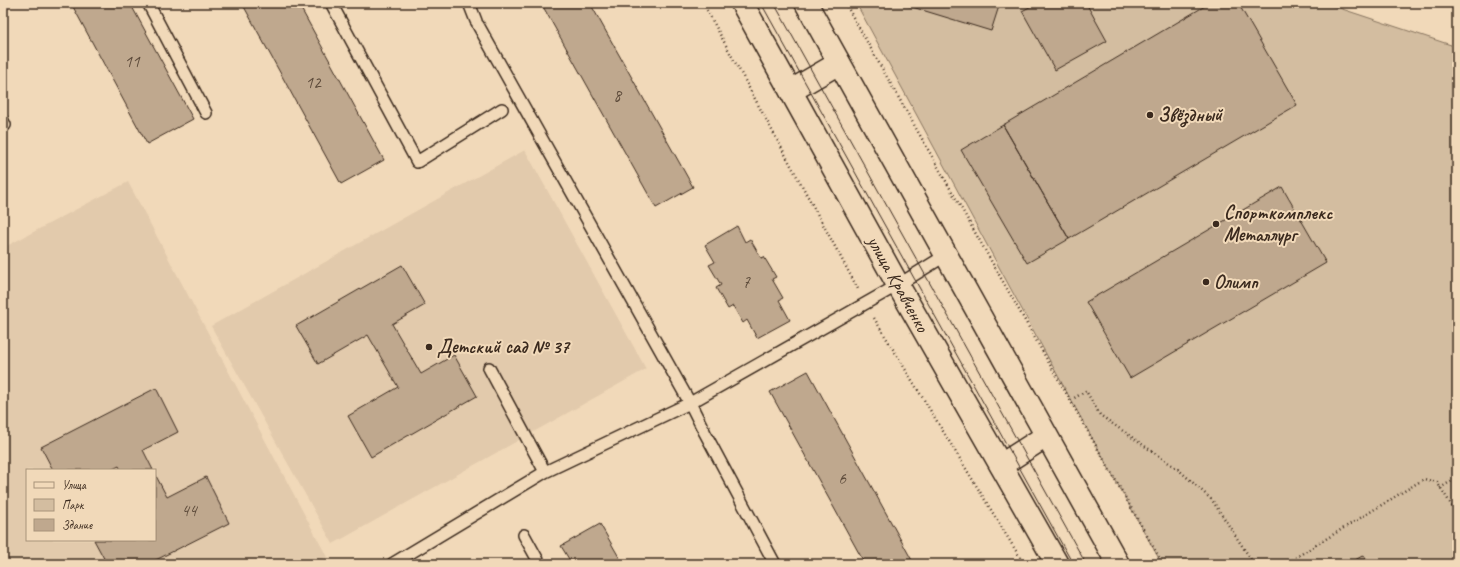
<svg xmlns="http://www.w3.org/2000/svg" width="1460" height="567" viewBox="0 0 1460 567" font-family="Caveat,sans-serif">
  <rect width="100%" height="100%" fill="#f1d9b9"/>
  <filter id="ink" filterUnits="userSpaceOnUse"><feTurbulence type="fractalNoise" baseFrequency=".025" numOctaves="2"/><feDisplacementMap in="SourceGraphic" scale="8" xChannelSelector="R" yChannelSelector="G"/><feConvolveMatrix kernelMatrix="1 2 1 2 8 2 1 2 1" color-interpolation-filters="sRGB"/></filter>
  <g filter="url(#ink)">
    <!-- built -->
    <path fill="#e2caac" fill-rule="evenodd" d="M525,150L646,369L333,544L211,326Z
      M128,182L327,557L313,564H3V248ZM27,470H155V540H27Z"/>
    <!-- green -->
    <path fill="#d3bda0" stroke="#87745f" d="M856,3H1324L1457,47V564H1162L1071,400Z"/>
    <!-- building -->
    <path fill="#bfa88e" stroke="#3b2a1e" d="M71,3H130L193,119L147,144Z
      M242,3H298L384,160L341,184Z
      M541,3H590L693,187L656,208Z
      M899,3H1000L991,31Z
      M1037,3H1086L1107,41L1055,70L1022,11Z
      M1210,3H1238L1297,105L1069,239L1003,125Z
      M1003,125L1069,239L1027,263L961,150Z
      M1282,187L1326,263L1130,378L1086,302Z
      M737,226L745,242L750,239L761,258L764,257L776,277L772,279L783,298L779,300L790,320L757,338L747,320L743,323L733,306L728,309L716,288L721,285L709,265L715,262L705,245Z
      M402,265L425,305L392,324L421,374L454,355L477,396L371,457L348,416L398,387L368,335L318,364L296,326Z
      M808,371L914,564H865L770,392Z
      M156,388L178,432L143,450L153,470H121L119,466L111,470H53L41,447Z
      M155,474L167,497L206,477L229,523L148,564H107L94,540H155Z
      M600,524L623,564H572L561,546Z
      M1364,555L1369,564H1348Z"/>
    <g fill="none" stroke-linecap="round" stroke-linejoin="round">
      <defs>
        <path id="lane" d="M148,3L206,113
          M331,3L417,162L502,109
          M469,3L476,21
          M478,25L690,403L705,433L775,564
          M3,121L5,125
          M489,368L545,472
          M524,535L540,564
          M392,564L545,472L690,403L898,285L946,255"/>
        <path id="street" d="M791,91L839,63
          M1001,465L1046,436"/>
        <path id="primary" d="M742,3L898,285L1057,564
          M806,3L1118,564"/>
      </defs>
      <!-- lane casing -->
      <use href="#lane" stroke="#3b2a1e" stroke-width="14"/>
      <!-- street casing -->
      <use href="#street" stroke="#3b2a1e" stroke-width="25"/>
      <!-- primary casing -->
      <use href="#primary" stroke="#3b2a1e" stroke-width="25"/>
      <!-- path -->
      <path stroke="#3b2a1e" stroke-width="2.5" stroke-dasharray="1 3" stroke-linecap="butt" d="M703,3L858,289
        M845,3L1163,564
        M874,318L1024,564
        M1071,400L1086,391L1100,415L1179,470L1212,500L1254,564
        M1440,488L1457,478
        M1285,564L1424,479L1437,482L1457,514"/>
      <!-- lane -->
      <use href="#lane" stroke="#f1d9b9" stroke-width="11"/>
      <!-- street -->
      <use href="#street" stroke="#f1d9b9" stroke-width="22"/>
      <!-- primary -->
      <use href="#primary" stroke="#f1d9b9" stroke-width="22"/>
      <!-- tram -->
      <path stroke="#3b2a1e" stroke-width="1" d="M761,3L1073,564
        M774,3L1086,564"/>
    </g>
  </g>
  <!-- markers -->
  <g fill="#3b2a1e" stroke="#f1d9b9" stroke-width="1.5">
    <circle cx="1150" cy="115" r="4"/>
    <circle cx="1216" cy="224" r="4"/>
    <circle cx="1206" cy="282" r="4"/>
    <circle cx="429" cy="347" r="4"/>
  </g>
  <g text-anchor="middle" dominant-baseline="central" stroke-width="4" stroke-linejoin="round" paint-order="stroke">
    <!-- number labels -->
    <g font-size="17" fill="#5c4a3a">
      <text x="132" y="61">11</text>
      <text x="313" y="82">12</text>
      <text x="617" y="95">8</text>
      <text x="746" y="282">7</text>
      <text x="842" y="478">6</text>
      <text x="189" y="510">44</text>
    </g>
    <!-- poi labels -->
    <g font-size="19" font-weight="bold" fill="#3b2a1e" stroke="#f1d9b9" text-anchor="start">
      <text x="1158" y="115">Звёздный</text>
      <text x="1224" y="213">Спорткомплекс<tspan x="1224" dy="22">Металлург</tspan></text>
      <text x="1214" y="282">Олимп</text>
      <text x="437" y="347">Детский сад № 37</text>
    </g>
    <!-- street labels -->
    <g font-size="19" fill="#3b2a1e" stroke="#f1d9b9">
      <text transform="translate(898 284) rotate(61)">улица Кравченко</text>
    </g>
  </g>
  <!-- margin -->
  <rect width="1460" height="567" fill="none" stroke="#f1d9b9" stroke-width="16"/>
  <rect x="8" y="8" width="1444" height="551" fill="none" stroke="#3b2a1e" stroke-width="1.5" filter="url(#ink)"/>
  <!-- legend -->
  <rect x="26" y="469" width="130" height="72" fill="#f1d9b9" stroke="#a8937b"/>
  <rect x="34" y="482" width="20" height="6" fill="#f1d9b9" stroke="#a8937b"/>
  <text x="62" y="489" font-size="12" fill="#3b2a1e">Улица</text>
  <rect x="34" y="499" width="20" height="12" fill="#d3bda0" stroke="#a8937b"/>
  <text x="62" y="509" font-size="12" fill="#3b2a1e">Парк</text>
  <rect x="34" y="519" width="20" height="12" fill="#bfa88e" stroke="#a8937b"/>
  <text x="62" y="529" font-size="12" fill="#3b2a1e">Здание</text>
</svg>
